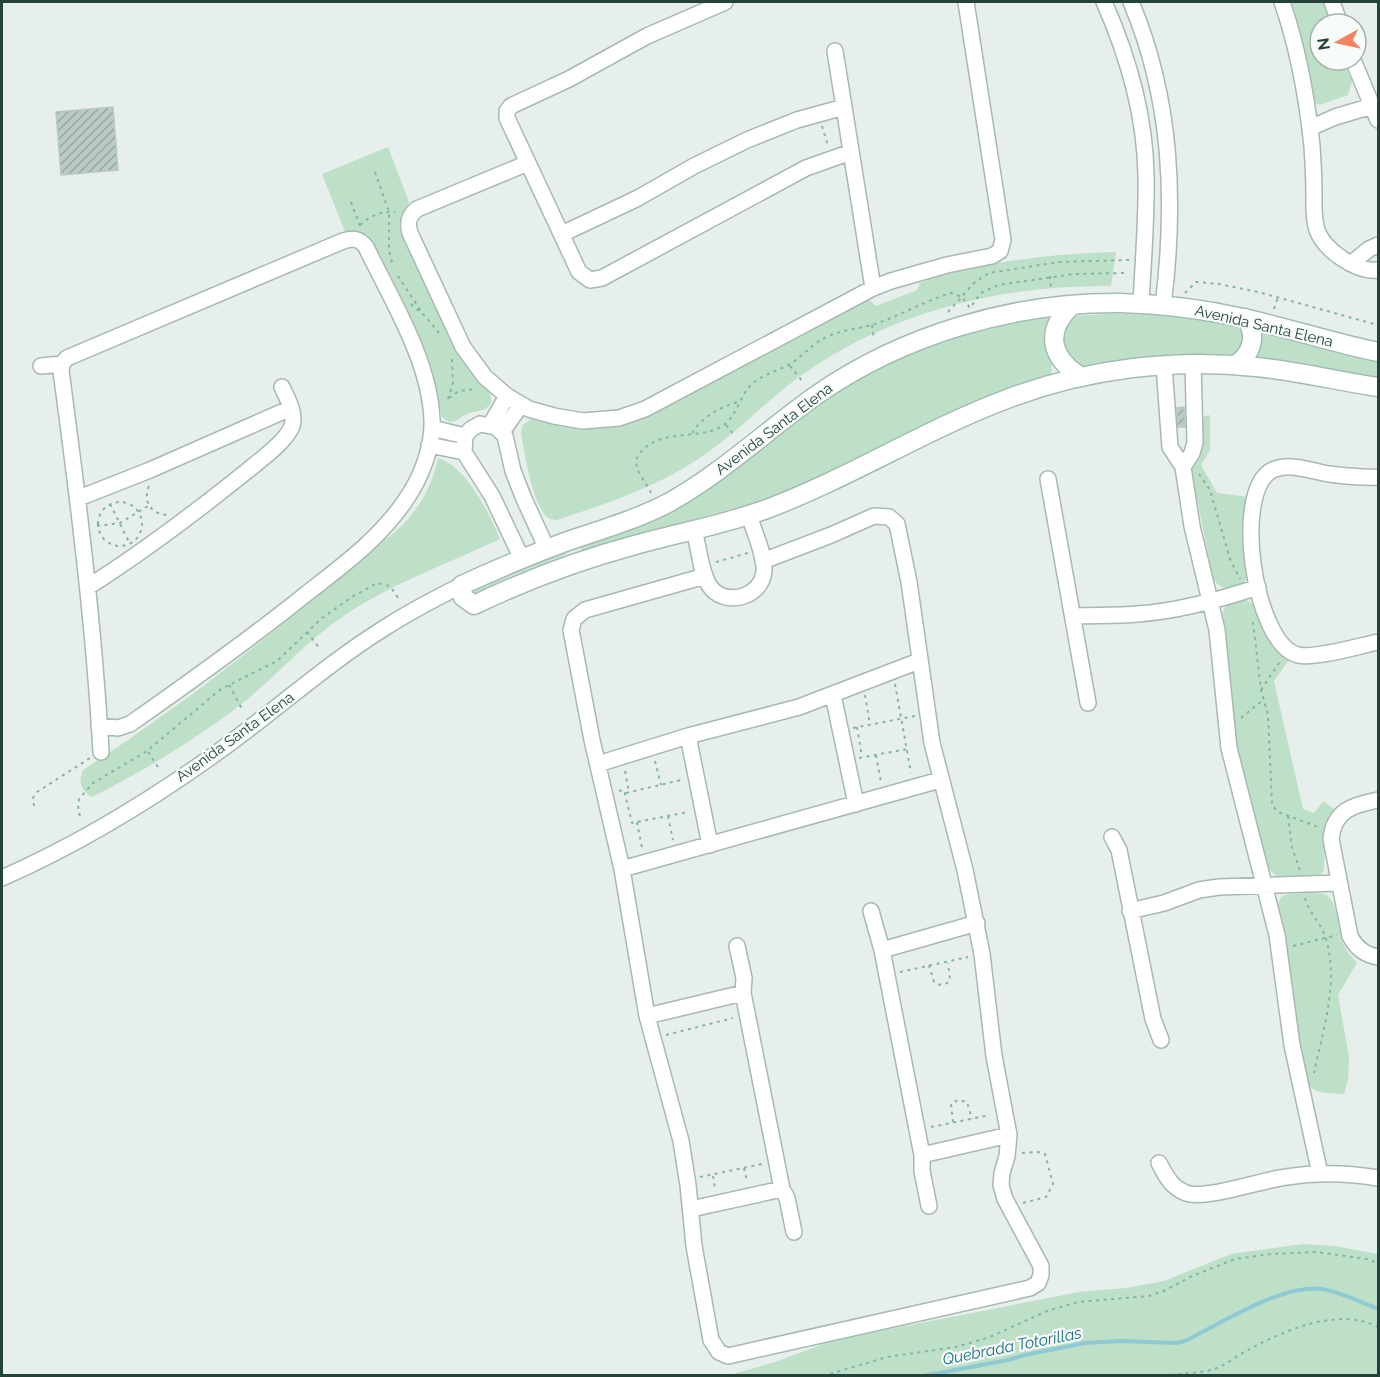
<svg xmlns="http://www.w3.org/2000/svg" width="1380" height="1377" viewBox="0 0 1380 1377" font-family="Raleway,sans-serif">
  <defs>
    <pattern id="building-hatch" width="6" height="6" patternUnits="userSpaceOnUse" patternTransform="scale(1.5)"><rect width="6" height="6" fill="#bbcac4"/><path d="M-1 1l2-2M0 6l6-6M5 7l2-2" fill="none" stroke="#98a6a0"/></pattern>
  </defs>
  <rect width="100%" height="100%" fill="#e6efeb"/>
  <!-- green -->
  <path fill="#bfe0c8" d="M1291,2H1323L1331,24H1320V60H1342L1352,81L1348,95L1319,105L1315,102L1298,24Z
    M388,147L409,202L402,217C424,266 446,316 469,365C474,376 491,386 491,400C491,412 473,410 465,415C455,421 452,426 442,417L437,391L422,349L359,233L345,232L322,174Z
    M1116,252L1111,286C1006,285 900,309 812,368C768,397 733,439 687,466C646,491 602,505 557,520C552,520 548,519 545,515C531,497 525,455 521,433L522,426L531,419L559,425L588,428L869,300L876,306L917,290L920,283C983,261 1050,254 1116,252Z
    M1103,314C1127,314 1222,315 1238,328C1244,332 1244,338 1245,344L1233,356L1087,367L1075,364L1062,348L1063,328L1075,316Z
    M1049,316L1052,318L1045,343L1052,363L1051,376L775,497L582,550L580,548V545L725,476L816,406L873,370L914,351L963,335L1022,320Z
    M1254,327L1311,345L1378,359V378L1283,361L1254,358Z
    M1210,415V450L1201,465L1217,493L1249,497L1248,577C1240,591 1221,593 1213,578L1192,474L1193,466L1203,447L1202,417Z
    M438,458C467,467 489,513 500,539C445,565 387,585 338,620C305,643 279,673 249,698C200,737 147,769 92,797C81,791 78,782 83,770C174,711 259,645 342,575C352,566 362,556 373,548C386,539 398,531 408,519C424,501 433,481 438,458Z
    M568,550L565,555L511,576L474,595L467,593L504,573Z
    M1242,598C1261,604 1261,624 1269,640C1274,649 1281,654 1289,660L1274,681L1303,809L1314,813L1323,801L1337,811C1321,829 1326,844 1324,867L1323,872L1319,875L1278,877L1267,868L1231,734L1222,614L1226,606Z
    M1288,894C1299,894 1316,891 1326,895C1338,900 1338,931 1343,943C1346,951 1351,956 1357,963L1338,995L1349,1057L1348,1080L1344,1094C1329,1093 1312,1095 1306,1080L1278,904L1281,897Z
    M1303,1244L1335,1246L1378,1254V1375H730L775,1362L834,1340L1079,1292L1126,1288L1164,1281L1231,1254Z"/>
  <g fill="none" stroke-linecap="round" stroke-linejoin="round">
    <!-- stream -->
    <path stroke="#8ec9d4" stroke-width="4" d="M923,1376L1008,1360L1025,1355L1085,1343L1121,1341L1176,1343L1185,1341C1220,1324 1283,1283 1322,1289C1341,1292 1360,1302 1378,1309"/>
  </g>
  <!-- building -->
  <path fill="url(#building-hatch)" stroke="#b8c9c2" stroke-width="1.5" d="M113,107L118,170L61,175L56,112Z
    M1184,407L1185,427H1178L1177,408Z"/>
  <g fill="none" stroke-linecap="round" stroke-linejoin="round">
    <defs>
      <path id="street" d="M725,2L647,36L569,79L511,106L507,111V118L579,272L590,280L602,278L806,168L851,152
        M1104,2C1128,56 1145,115 1146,175C1147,219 1143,261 1141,304
        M1131,2C1172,99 1176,202 1163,306
        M1282,2C1298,48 1307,98 1312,146C1313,162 1314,177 1314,193C1314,205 1313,218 1317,230C1324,250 1357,273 1378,270
        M1332,2L1340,24
        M835,51L873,288
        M1353,60L1378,120
        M1310,128L1335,117L1372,106
        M528,163L417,209C408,216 407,223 410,233L463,347L485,377L507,396L529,409L554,416L583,421L619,418L645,409L873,288L891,281L947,265L992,256L1000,251L1003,240L966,2
        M562,234L638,198L694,166L747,140L797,120L844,107
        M1352,263L1369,249L1378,245
        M41,366L62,364
        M1164,366L1170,447L1183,467L1192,526L1217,630L1229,748L1277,935L1292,1045L1320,1174
        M491,424L507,396
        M432,428L465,436
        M502,432L521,405
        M429,445L464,452
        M1183,467L1192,453L1195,442L1193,364
        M1378,477C1362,478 1345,476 1329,474C1312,471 1291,463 1275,469C1230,485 1254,645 1298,655C1315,659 1359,646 1378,642
        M1048,479L1088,703
        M79,498L150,470L291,408
        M694,530C699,547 700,570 709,585C723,608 763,598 764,570C764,552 754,532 749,515
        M522,559L492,496L464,452L465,436L471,429L480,424L496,427L505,436L513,471L524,499L547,549
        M705,576L585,610L574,619L571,630L592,740L622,869L647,1016L681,1141L688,1185L694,1246L711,1340L719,1352L728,1356L1030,1288L1038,1283L1041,1275V1266L1005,1199L1001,1185L1002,1173L1007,1156L1009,1135L994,1056L982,954L965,870L932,743L909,582L897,524L889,517L874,516L831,535L763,561
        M88,587C143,552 196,512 247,471C259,461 287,441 292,426C296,413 287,398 282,387
        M1073,616C1094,615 1117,616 1138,614C1179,611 1219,600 1258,587
        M833,695L856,804
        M99,726L118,728L130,724C190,682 249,640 306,594C342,566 379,539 405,501C421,478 433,448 432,420C430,361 391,299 366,247C359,238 353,238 343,241L67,358L62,364L61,371C78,498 94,625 101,752
        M688,736L710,845
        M598,764L688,736L799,707L919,661
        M1378,800C1353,805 1334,810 1331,839L1350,936C1356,948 1365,955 1378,957
        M1112,837L1119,850L1153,1019L1161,1040
        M622,869L940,780
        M2,878C79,844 153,799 222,749C277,709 328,663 386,627C411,611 436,598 462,585
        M871,911L882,950L922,1155V1171L929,1206
        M1130,911L1164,903L1199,890L1219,887L1338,883
        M737,946L744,978L743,993L782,1189L787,1198L794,1232
        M882,950L977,923
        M647,1016L743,993
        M922,1155L1009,1135
        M1159,1163C1166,1176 1171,1187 1186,1193C1206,1200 1262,1180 1286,1177C1317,1172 1348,1173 1378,1178
        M691,1209L782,1189"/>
      <path id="secondary" d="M1071,306C1044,332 1051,358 1081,377
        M1378,352C1333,343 1289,328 1243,318C1203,309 1161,304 1120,303C1013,302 902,335 815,396C766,431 723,472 670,502C638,519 603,529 568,541C532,554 497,569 462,585L463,597L474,605C526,580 579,560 635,545C678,533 722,525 764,510C848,479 924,430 1007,399C1085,369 1174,358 1256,367C1297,371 1338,381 1378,387
        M1235,365C1252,355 1258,334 1245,318"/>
    </defs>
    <!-- street casing -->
    <use href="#street" stroke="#a8b8b2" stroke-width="18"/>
    <!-- secondary casing -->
    <use href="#secondary" stroke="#a4bbb3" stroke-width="21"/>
    <!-- path -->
    <path stroke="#86b3a5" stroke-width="2" stroke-dasharray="3 4.5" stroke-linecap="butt" d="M822,126L828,146
      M375,172L389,212V251L393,266
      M351,202L360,226
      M360,225C370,216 381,211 395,212
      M398,276L421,311
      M1050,276L1051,291
      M1185,293L1196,282L1219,284L1258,292L1378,325
      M411,304L426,317L440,334
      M1274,309L1278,297
      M948,312L974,283L989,273L1059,262L1129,260
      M872,325L874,340
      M790,366L803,382
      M449,398L459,391L477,389
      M448,399L453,383L452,358
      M726,425L735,436
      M692,433C704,415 720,407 741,401
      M1199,474L1210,490L1230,559L1240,579
      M149,486C143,501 150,514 167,515
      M651,493C647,483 631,467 638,456C656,427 699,441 722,426C738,416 739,395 753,383C764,374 778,371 790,364C803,356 812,344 826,337C841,330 859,329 875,324C901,315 925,301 951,293L962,297L970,308L981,293L998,285L1074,274L1125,273
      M98 524a22 22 0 1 1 44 0a22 22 0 1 1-44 0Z
      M110,504L129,542
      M97,526L120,523L148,506
      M716,562L748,553
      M1253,622L1261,690L1268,715L1272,805L1278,812L1318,827
      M307,632L320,649
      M895,684L911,773
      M229,685L242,709
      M1261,690L1281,660
      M865,695L870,725
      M1241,718L1264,699
      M857,727L862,757
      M853,728L915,716
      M148,752L158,767
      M876,755L881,782
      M859,758L907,749
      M655,761L661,785
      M625,771L629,792
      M619,791L624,790L632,823L688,812
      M626,793L681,780
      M34,806L33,798L37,792L90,758
      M80,816L78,810L79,799L93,783L147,751L221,689L277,661L322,618L352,597L377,583L390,586L399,599
      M668,816L673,840
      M1288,816L1292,847L1300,871
      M637,822L642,848
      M1305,898C1309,913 1322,924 1326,939C1339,983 1323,1030 1314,1073
      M1293,946L1337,935
      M929,965L934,982C939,986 946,986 950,980L948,963
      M900,972L968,957
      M666,1035L733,1018
      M953,1122L951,1104L958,1100L967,1102L972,1119
      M931,1127L990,1115
      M1022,1153L1038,1152L1045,1154L1053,1184L1046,1197L1023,1203
      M744,1168L747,1181
      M713,1176L715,1188
      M700,1177L762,1164
      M823,1376L887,1357L956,1347L990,1337L1047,1311L1078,1302L1149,1296L1166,1290L1190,1277L1235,1259L1271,1254L1316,1252L1367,1259L1378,1263
      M1026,1376H1057
      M1163,1376C1179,1373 1198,1374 1214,1369C1225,1366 1239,1354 1250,1349C1287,1329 1339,1307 1378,1327"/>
    <!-- street -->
    <use href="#street" stroke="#fff" stroke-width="15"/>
    <!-- secondary -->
    <use href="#secondary" stroke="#fff" stroke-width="18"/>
  </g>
  <g text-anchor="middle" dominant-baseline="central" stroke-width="4.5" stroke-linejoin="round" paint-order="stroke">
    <!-- street labels -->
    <g font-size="15" fill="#24423a" stroke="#f7fbf9">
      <text transform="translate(1264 326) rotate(13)">Avenida Santa Elena</text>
      <text transform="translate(774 429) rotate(-37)">Avenida Santa Elena</text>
      <text transform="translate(235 737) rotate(-36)">Avenida Santa Elena</text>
    </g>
    <!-- water labels -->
    <g font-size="16" font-style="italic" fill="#1c6f80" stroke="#f7fbf9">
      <text transform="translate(1012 1346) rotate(-11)">Quebrada Totorillas</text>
    </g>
  </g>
  <!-- border -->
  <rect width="1380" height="1377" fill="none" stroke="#24423a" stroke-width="6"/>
  <!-- north arrow -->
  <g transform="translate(1338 42) rotate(262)"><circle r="28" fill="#f7fbf9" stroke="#a3b1ad" stroke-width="1.5"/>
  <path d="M0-4.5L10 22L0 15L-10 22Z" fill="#f4845f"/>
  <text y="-9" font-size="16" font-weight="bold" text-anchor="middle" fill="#24423a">N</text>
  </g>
</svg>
